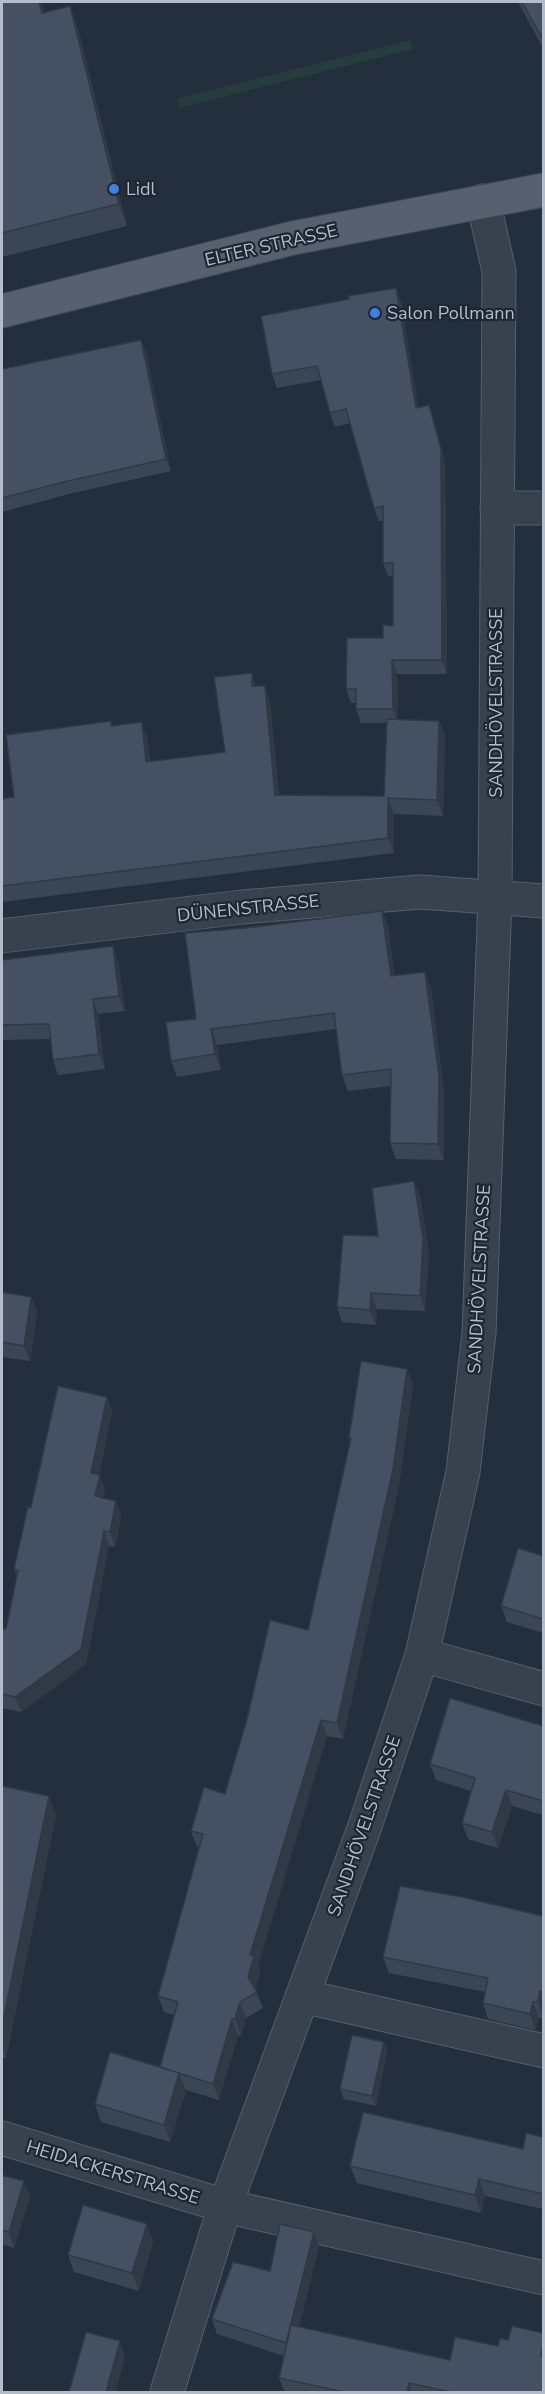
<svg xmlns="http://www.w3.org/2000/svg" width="545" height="2394" viewBox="0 0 545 2394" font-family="'Nunito Sans',sans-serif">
  <rect width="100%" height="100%" fill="#242f3e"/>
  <!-- green -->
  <path fill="#263c3f" d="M410,40L413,49L179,108L177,99Z"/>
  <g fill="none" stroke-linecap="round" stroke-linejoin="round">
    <defs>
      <path id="minor" d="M497,508H544
        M2,936L242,907L420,892L544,901
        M422,1655L544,1689
        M302,1996L544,2051
        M2,2138L225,2206L544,2278
        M167,2392L225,2206L365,1826L422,1655L463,1472L479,1333L495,898L499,271L483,201"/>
      <path id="major" d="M2,311L293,238L544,190"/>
    </defs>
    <!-- minor casing -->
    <use href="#minor" stroke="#565f6c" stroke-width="35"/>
    <!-- major casing -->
    <use href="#major" stroke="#414a57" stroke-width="35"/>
    <!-- minor -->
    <use href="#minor" stroke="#38414e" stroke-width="33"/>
    <!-- major -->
    <use href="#major" stroke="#56606e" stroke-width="33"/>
  </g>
  <!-- wall -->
  <path fill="#3b4654" d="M2,2L44,13L70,6L78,28L127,226L2,257Z
    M518,2H543V48Z
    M396,288L401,302L418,408L434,418L445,463L447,674H397L398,719L439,721L445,736L443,816L394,814V853L2,902V799L14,797L113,726L147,738L150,761L225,752L252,673L256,686L270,702L279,795L384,796L387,723H361L356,709V703H351L346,689L383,638L393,626V576H388L383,563V521H379L374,508L350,423L335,427L330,413L321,380L277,388L272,374L349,299Z
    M146,352L171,471L69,494L2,512V369Z
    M382,911L388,927L394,975L431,988L444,1092V1160L396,1159L390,1143L391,1086L348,1091L342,1075L336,1029L217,1045L221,1070L177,1077L171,1061L196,1019L245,928Z
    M2,960L118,961L125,1011L98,1014L105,1069L58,1075L53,1060L50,1039L2,1040Z
    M414,1181L420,1196L429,1254L425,1311L377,1309L376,1325L342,1322L337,1307L378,1236Z
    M2,1292L31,1297L37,1312L30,1361L2,1357Z
    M407,1369L413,1385L399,1485L343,1739L327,1736L258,1966L260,1973L255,1989L263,2008L246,2018L241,2036L238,2035L219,2100L186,2090L170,2142L101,2122L95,2104L160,2067L174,2015L164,2012L158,1996L200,1847H197L191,1831L225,1794L308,1630L350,1441L349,1437Z
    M107,1397L112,1412L99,1475L105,1490L103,1498L116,1501L121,1516L115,1547L109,1546L86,1664L21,1712L2,1708V1629H6L17,1576L14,1569Z
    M543,1556V1633L507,1622L501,1606Z
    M543,1726V1815L512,1806L498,1848L468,1839L462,1823L471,1791L436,1780L430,1764Z
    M2,1786L56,1815L6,2058H2Z
    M543,1916V2018H539L535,2030L488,2019L483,2003L485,1992L389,1973L383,1957Z
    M384,2042L387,2051L376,2106L344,2099L340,2089Z
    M543,2137V2209L485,2196L481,2213L357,2183L350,2166L523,2149Z
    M2,2175L30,2197L14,2248L2,2244Z
    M314,2232L319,2246L299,2327L543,2392H285L279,2378L284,2356L217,2334L212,2319Z
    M153,2241L139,2291L74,2272L68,2255Z"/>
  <!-- shaded-wall -->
  <path fill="#303945" d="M39,2H42L50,35L42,13Z
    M70,6L78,28L127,226L119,204Z
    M396,288L401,302L421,422L416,408Z
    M141,340L146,352L171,471L166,459Z
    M429,405L434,418L445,463L447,674L442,660Z
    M392,660L397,674L398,723L393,709Z
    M252,673L257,689L252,686Z
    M265,686L270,702L280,811L275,795Z
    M439,721L445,736L443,816L437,800Z
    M142,722L147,738L151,777L146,762Z
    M388,798L394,814V853L388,838Z
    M382,911L388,927L397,992L391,976Z
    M113,946L118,961L125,1011L119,996Z
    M425,972L431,988L444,1092V1160L438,1144Z
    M93,999L98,1014L105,1069L99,1054Z
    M211,1029L217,1045L221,1070L215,1054Z
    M414,1181L420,1196L429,1254L425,1311L420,1296Z
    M371,1293L377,1309L376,1325L370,1310Z
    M31,1297L37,1312L30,1361L24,1346Z
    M407,1369L413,1385L399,1485L343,1739L337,1723Z
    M107,1397L112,1412L96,1488L91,1473Z
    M100,1475L105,1490L100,1511L95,1496Z
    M116,1501L121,1516L115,1547L110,1532Z
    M104,1531L109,1546L86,1664L21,1712L15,1697Z
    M321,1720L327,1736L258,1966L260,1973L254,1993L248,1977L250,1955Z
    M506,1790L512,1806L498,1848L492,1832Z
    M49,1796L56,1815L6,2058L2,2046V2026Z
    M540,1991L543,2000V2018L538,2002Z
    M240,2002L246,2018L241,2036L235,2019Z
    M533,2002L539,2018L535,2030L530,2014Z
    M232,2019L238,2035L219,2100L213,2084Z
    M384,2042L387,2051L376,2106L372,2096Z
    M179,2073L186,2090L170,2142L164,2125Z
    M479,2179L485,2196L481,2213L475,2195Z
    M24,2181L30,2197L14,2248L9,2232Z
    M147,2224L153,2241L139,2291L132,2273Z
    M314,2232L319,2246L291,2358L286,2343Z
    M120,2341L125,2357L116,2392H106Z
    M409,2383L412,2392H407Z"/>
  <!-- building -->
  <path fill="#455162" stroke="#303945" stroke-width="1.5" d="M2,2H39L42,13L70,6L119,204L2,233Z
    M522,2H543V35L541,36Z
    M396,288L416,408L429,405L441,449L442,660H392L393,709H356V689H346L347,638H383V625L393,626V563H383V506L374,508L346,409L330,413L317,366L272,374L261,316L349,299L348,296Z
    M141,340L166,459L64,482L2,498V369Z
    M252,673V686H265L275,795L384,796L387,719L439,721L437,800L388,798V838L2,886V799L14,797L6,735L111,721V726L142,722L146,762L225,752L214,677Z
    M382,911L391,976L425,972L439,1076L438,1144L390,1143L391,1069L342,1075L334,1013L211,1029L215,1054L171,1061L166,1022L196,1019L185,933L245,928Z
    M113,946L119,996L93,999L99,1054L53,1060L49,1024L2,1025V960Z
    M414,1181L423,1239L420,1296L371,1293L370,1310L337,1307L343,1235L378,1236L372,1188Z
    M2,1292L31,1297L24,1346L2,1342Z
    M361,1361L407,1369L393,1469L337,1723L321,1720L250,1955L254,1956L248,1977L257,1992L240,2002L235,2019H232L213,2084L160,2067L178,2002L158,1996L203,1834L191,1831L204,1787L225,1794L247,1719L270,1620L308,1630L351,1438L349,1437Z
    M58,1386L107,1397L91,1473L100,1475L95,1496L116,1501L110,1532L104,1531L81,1649L15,1697L2,1694V1629H6L18,1570L14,1569L28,1506L31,1507Z
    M518,1548L543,1556V1619L501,1606Z
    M450,1698L543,1726V1801L506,1790L492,1832L462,1823L475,1778L430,1764Z
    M2,1786L49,1796L2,2026Z
    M400,1886L462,1897L543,1916V1992L540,1991L538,2002H533L530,2014L483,2003L488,1978L383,1957Z
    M352,2035L384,2042L372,2096L340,2089Z
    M110,2052L179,2073L164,2125L95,2104Z
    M363,2112L523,2149L526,2133L543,2137V2194L479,2179L475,2195L350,2166Z
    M2,2175L24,2181L9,2232L2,2230Z
    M83,2205L147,2224L132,2273L68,2255Z
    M280,2224L314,2232L286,2343L212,2319L233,2262L270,2271Z
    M291,2325L450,2360L455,2337L498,2346L500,2338L508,2340L512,2326L543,2333V2344L541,2356H543V2392H451L409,2383L407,2392H344L279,2378Z
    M86,2332L120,2341L106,2392H69Z"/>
  <!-- markers -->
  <g fill="#3f7fe0" stroke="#1d2633" stroke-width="2">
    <circle cx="114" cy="189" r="6"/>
    <circle cx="375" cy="313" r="6"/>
  </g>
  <g text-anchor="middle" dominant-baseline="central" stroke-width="4.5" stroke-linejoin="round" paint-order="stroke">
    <!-- poi labels -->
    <g font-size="18" fill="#b4bcc9" stroke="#1d2633" text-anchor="start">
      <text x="126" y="189">Lidl</text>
      <text x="387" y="313">Salon Pollmann</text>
    </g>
    <!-- street labels -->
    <g font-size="18" fill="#b4bcc9" stroke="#1d2633">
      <text transform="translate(271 245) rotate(-13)">ELTER STRASSE</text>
      <text transform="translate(496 703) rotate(-90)">SANDHÖVELSTRASSE</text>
      <text transform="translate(248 908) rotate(-6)">DÜNENSTRASSE</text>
      <text transform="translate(479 1279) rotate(-87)">SANDHÖVELSTRASSE</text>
      <text transform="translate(364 1826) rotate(-71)">SANDHÖVELSTRASSE</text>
      <text transform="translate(113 2172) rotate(17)">HEIDACKERSTRASSE</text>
    </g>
  </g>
  <!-- border -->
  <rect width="545" height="2394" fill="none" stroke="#b4bcc9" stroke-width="6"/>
</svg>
